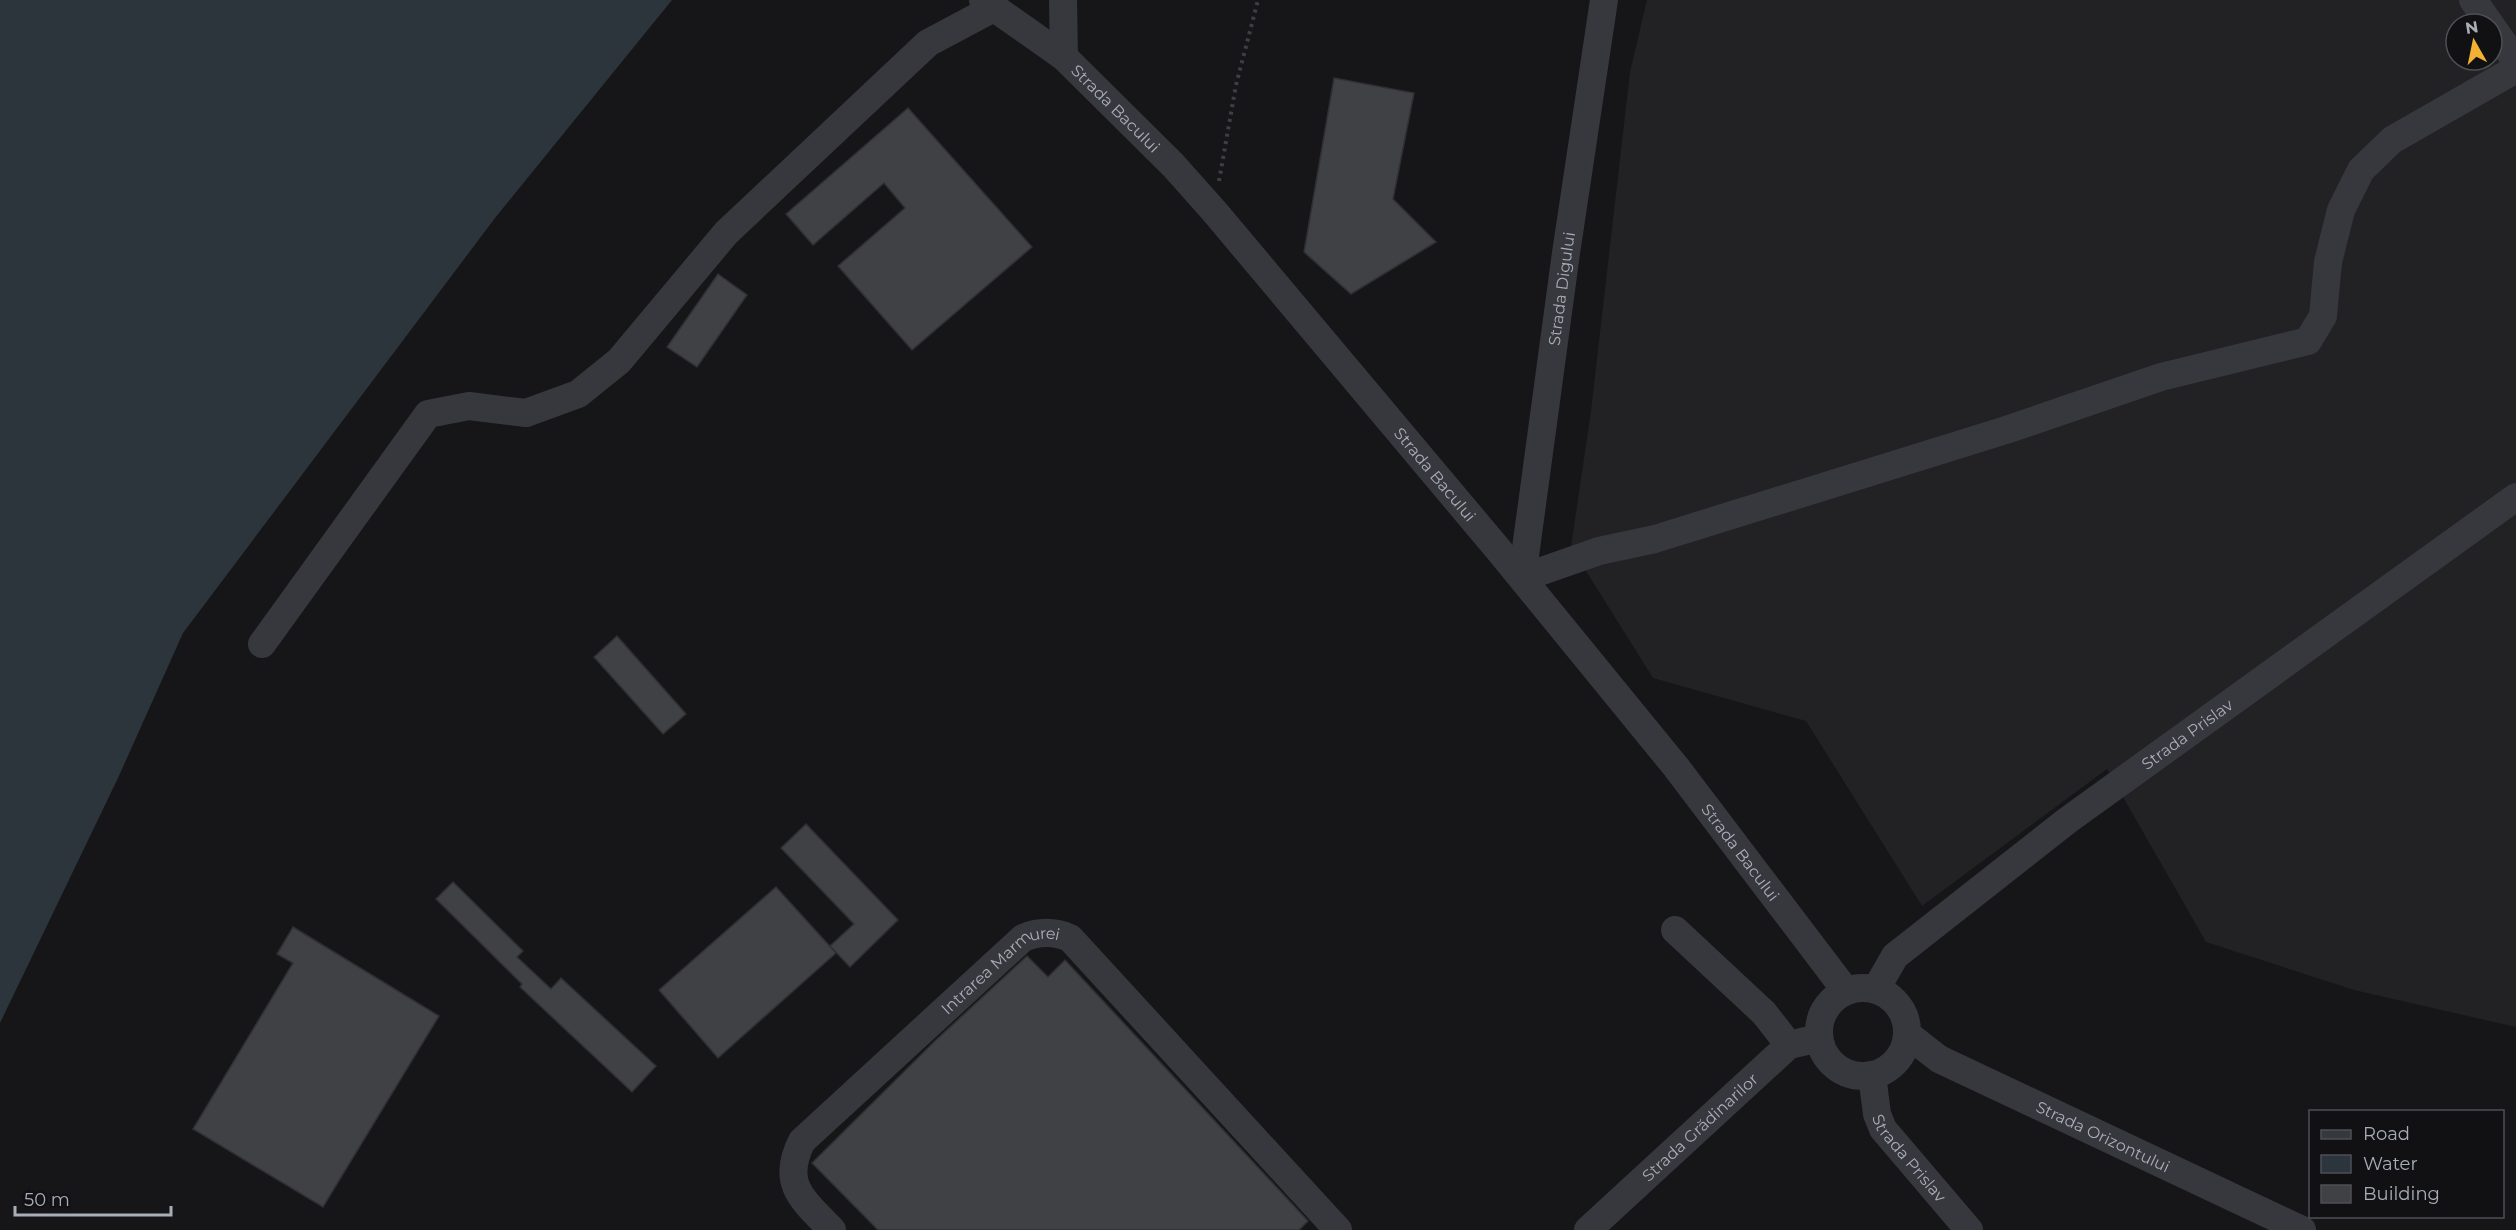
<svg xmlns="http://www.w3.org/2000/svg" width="2516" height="1230" viewBox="0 0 2516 1230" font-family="Montserrat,sans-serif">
  <rect width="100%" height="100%" fill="#161618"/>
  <!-- built -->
  <path fill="#222225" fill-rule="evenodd" d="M1647,0H2516V1027L2354,990L2206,942L2107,769L1922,906L1806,721L1653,678L1571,547L1591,411L1630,72ZM2456,24H2492V60H2456Z"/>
  <!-- water -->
  <path fill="#2c353c" d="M0,0H672L495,218L183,633L118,778L0,1023Z"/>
  <!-- building -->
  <path fill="#404145" stroke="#303034" stroke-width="1.5" d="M1334,78L1414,93L1393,199L1436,242L1351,294L1304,252Z
    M908,108L1032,247L912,350L838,266L905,208L884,183L813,245L786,214Z
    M718,274L747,295L697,367L667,347Z
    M617,636L686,714L663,734L594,657Z
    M806,824L898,920L850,967L830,946L854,924L781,848Z
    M453,882L523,951L517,957L551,989L561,978L656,1066L632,1092L520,987L522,984L436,899Z
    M776,887L836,953L718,1058L659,990Z
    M293,927L439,1016L323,1207L193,1129L293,963L277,954Z
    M1027,956L1048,977L1065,960L1308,1221L1299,1230H878L812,1163L936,1040Z"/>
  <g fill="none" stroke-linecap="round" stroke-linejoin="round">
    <!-- path -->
    <path stroke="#3d3f44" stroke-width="4" stroke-dasharray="3 4.5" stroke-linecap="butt" d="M1219,181L1236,85L1258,0"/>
    <!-- minor -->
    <g stroke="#37383d" stroke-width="28">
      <path id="s1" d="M983,0L1064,57L1173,165L1214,211L1502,554L1676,767L1846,991"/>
      <path d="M1063,0L1064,57"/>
      <path d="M2473,0L2490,24"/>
      <path d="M2492,27L2516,61"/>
      <path d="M1522,578L1599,551L1655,539L2006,430L2161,377L2308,341L2323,316L2328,262L2341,210L2361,170L2392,140L2516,69"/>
      <path id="s2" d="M1522,578L1566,253L1604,0"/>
      <path d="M262,644L428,414L469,406L526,413L578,394L619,361L726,233L928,43L992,9"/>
      <path d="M1675,930L1764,1013L1789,1045"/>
      <circle cx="1863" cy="1032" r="44"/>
      <path id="s3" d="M1876,989L1895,956L2068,820L2516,497"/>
      <path id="s4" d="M1907,1034L1939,1059L2302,1230"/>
      <path id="s5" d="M1872,1075L1877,1114L1883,1129L1969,1230"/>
      <path id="s6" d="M832,1230C803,1200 780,1184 802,1141L1023,938C1039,931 1054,931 1070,938L1338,1230"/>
      <path id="s7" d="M1588,1230L1789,1045L1819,1038"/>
    </g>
  </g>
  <g text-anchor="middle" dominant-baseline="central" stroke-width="6" stroke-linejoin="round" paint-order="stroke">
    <!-- street labels -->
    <g font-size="16" fill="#a8adb8" stroke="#111113">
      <text stroke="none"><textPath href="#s1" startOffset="172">Strada Bacului</textPath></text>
      <text stroke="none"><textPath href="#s2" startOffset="292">Strada Digului</textPath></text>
      <text stroke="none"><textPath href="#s1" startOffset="658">Strada Bacului</textPath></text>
      <text stroke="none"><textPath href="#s3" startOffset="405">Strada Prislav</textPath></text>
      <text stroke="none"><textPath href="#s1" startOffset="1144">Strada Bacului</textPath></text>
      <text stroke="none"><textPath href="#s6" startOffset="369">Intrarea Marmurei</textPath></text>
      <text stroke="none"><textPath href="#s7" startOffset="152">Strada Grădinarilor</textPath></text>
      <text stroke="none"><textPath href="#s4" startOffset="222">Strada Orizontului</textPath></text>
      <text stroke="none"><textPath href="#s5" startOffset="94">Strada Prislav</textPath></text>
    </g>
  </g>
  <!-- legend -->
  <rect x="2309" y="1110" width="195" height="108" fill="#111113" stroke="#4d4f55" stroke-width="1.5"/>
  <rect x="2321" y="1130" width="30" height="9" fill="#37383d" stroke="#4d4f55" stroke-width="1.5"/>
  <text x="2363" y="1140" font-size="18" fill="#a8adb8">Road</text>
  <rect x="2321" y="1155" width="30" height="18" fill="#2c353c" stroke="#4d4f55" stroke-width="1.5"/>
  <text x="2363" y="1170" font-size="18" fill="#a8adb8">Water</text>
  <rect x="2321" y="1185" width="30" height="18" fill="#404145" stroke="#4d4f55" stroke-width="1.5"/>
  <text x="2363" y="1200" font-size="18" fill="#a8adb8">Building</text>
  <!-- north arrow -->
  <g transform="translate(2474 42) rotate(351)"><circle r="28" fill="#111113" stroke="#4d4f55" stroke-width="1.5"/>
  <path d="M0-4.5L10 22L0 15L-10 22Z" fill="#f2b134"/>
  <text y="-9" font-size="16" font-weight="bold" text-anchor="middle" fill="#a8adb8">N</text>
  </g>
  <!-- scale -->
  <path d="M15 1206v9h156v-9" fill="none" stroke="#a8adb8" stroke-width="3"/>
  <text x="24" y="1206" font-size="18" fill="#a8adb8" stroke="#111113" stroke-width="4.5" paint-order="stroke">50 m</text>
</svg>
